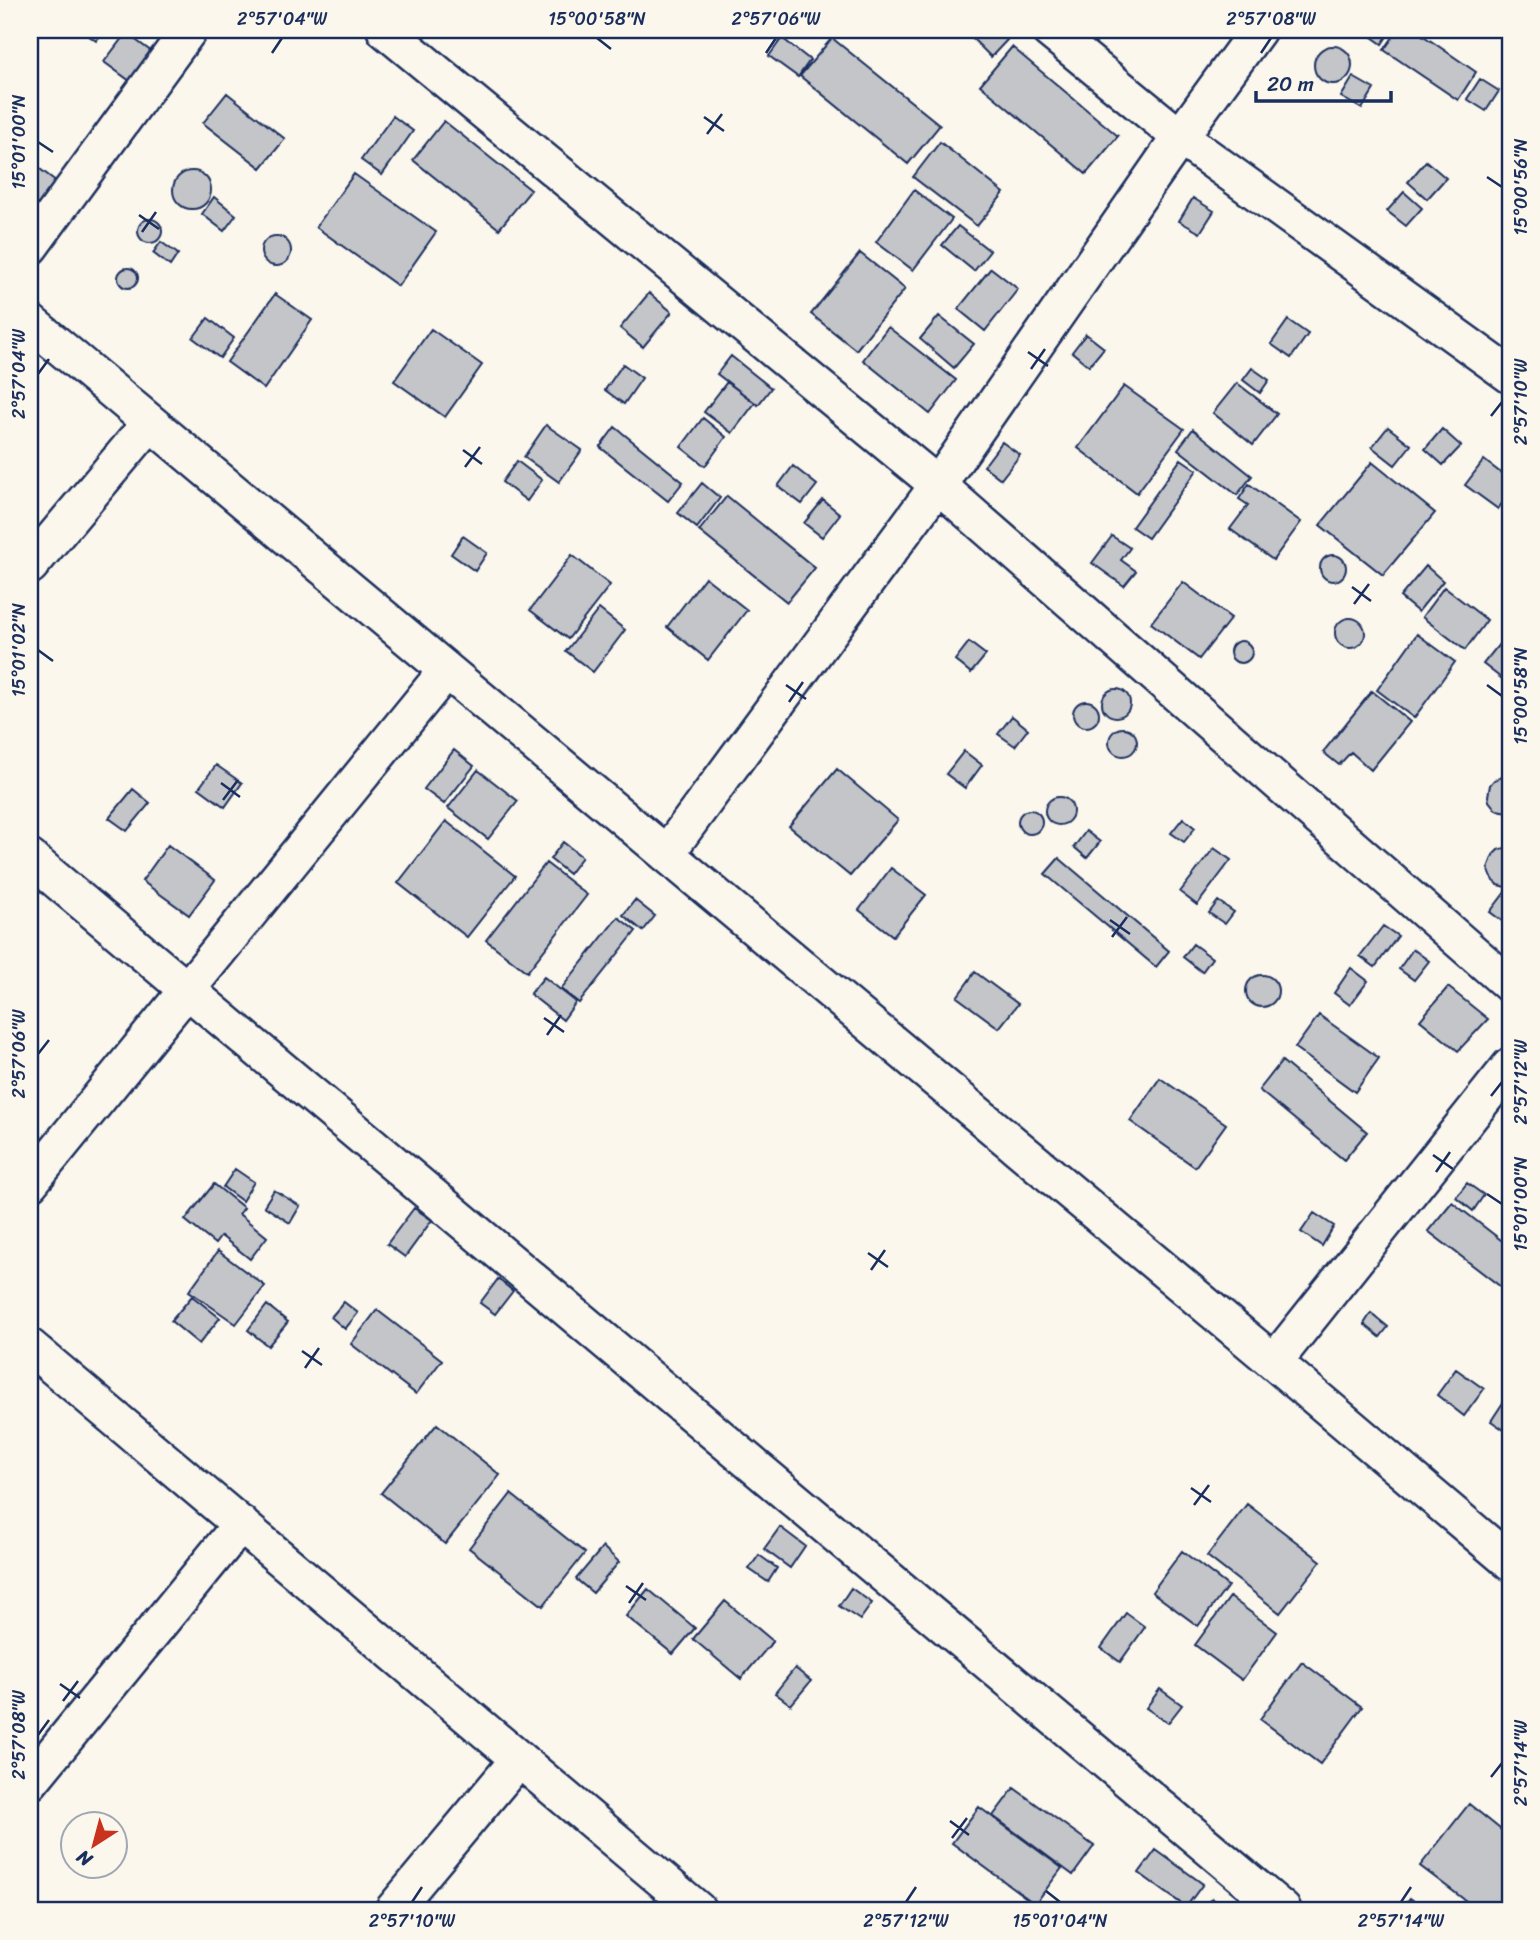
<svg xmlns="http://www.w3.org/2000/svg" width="1540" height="1940" viewBox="0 0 1540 1940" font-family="Sriracha,sans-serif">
  <rect width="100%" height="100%" fill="#fbf7ec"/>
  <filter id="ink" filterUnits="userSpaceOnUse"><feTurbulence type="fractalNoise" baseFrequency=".0143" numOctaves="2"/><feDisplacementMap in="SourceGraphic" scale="14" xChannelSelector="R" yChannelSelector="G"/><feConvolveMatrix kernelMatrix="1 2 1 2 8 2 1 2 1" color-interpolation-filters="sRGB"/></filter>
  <g filter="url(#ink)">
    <!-- building -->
    <path fill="#c3c5c9" stroke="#1b2f5e" stroke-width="2" d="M81,30H105L96,41Z
      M964,30H997L1007,40L991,57Z
      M1362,30H1391L1382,44Z
      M1398,30H1415L1476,72L1458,100L1384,50Z
      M126,33L152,52L130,81L104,62Z
      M782,38L810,60L798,77L769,56Z
      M832,38L940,125L908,164L800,76Z
      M1314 65a19 19 0 1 1 38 0a19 19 0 1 1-38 0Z
      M1012,47L1118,136L1086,174L980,85Z
      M1353,77L1374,89L1362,109L1341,97Z
      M1480,79L1499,91L1486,111L1467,99Z
      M227,93L285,139L261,168L203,123Z
      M393,116L413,131L382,175L361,160Z
      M444,121L531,190L499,229L413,160Z
      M940,142L1004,193L977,226L913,177Z
      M1426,161L1446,178L1427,199L1408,182Z
      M36,166L57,182L39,206L30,199V174Z
      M173 190a19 19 0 1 1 38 0a19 19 0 1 1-38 0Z
      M354,174L436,232L398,286L316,227Z
      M914,190L952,219L913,270L876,242Z
      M1404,192L1422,208L1406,226L1387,211Z
      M214,197L236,215L224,231L202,214Z
      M1193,198L1214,211L1200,233L1179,221Z
      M138 231a12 12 0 1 1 24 0a12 12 0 1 1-24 0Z
      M958,226L990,251L974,271L942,245Z
      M261 251a15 15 0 1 1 30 0a15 15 0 1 1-30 0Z
      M161,242L178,254L170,266L153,253Z
      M860,253L905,289L856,350L811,314Z
      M118 278a10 10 0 1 1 20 0a10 10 0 1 1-20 0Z
      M991,268L1018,289L985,331L958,309Z
      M649,293L672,312L643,347L620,328Z
      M275,294L312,320L264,389L227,362Z
      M939,316L974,344L954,368L920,339Z
      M208,318L234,338L220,358L193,338Z
      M1288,320L1308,334L1291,358L1271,344Z
      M888,327L956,380L930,414L863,360Z
      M431,329L482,365L445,417L394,381Z
      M1086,334L1104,348L1089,366L1072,352Z
      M731,356L771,388L758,405L717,374Z
      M623,364L642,378L624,404L605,390Z
      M1252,368L1269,380L1260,393L1243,380Z
      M727,382L755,403L732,433L704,412Z
      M1237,383L1277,414L1253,445L1213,413Z
      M1124,386L1184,429L1137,493L1078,448Z
      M703,418L726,437L705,466L681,447Z
      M546,425L582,450L559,482L524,457Z
      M615,427L683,482L668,501L600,447Z
      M1388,427L1411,445L1395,465L1372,447Z
      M1193,429L1252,476L1237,495L1178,449Z
      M1442,429L1461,446L1443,465L1425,449Z
      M1002,442L1020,455L1001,479L984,466Z
      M1181,459L1197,470L1148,538L1132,527Z
      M1484,460L1510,480V492L1498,509L1465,485Z
      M517,461L542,480L527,501L502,482Z
      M1372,462L1435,513L1383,575L1320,525Z
      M793,466L817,485L802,504L778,486Z
      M702,483L720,498L697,528L678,513Z
      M1249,484L1301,522L1273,560L1230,529L1248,505L1239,499Z
      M727,496L815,568L787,602L699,531Z
      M823,500L840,514L822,537L804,523Z
      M463,536L487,553L475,571L451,554Z
      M1112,536L1130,548L1121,560L1136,571L1124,586L1092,563Z
      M1320 568a13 13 0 1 1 26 0a13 13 0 1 1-26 0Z
      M572,555L610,585L568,639L530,610Z
      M1426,566L1443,581L1418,612L1400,597Z
      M705,577L747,610L708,660L667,627Z
      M1183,582L1231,618L1199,659L1151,623Z
      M1444,587L1487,620L1465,650L1422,617Z
      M599,609L625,630L593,672L566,651Z
      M1335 633a15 15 0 1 1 30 0a15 15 0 1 1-30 0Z
      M1417,634L1455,662L1414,718L1377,690Z
      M1504,638L1510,643V685L1483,664Z
      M1230 652a11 11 0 1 1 22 0a11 11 0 1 1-22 0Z
      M969,642L986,655L971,673L955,660Z
      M1102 703a14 14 0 1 1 28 0a14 14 0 1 1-28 0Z
      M1372,691L1410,722L1371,770L1351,752L1339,765L1323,752Z
      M1073 714a13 13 0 1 1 26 0a13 13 0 1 1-26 0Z
      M1012,716L1028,729L1015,746L998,734Z
      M1109 742a14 14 0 1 1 28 0a14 14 0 1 1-28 0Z
      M454,750L474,766L444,804L424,789Z
      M964,751L982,765L965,788L946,774Z
      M216,765L242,783L225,807L199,788Z
      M837,769L898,820L850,876L789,826Z
      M478,770L518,801L488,839L448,808Z
      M1505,776H1510V811L1509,812L1496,810L1489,801L1488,796L1490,785L1494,780Z
      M133,789L150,803L127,831L109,818Z
      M1045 811a14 14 0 1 1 28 0a14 14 0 1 1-28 0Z
      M1018 822a12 12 0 1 1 24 0a12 12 0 1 1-24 0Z
      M1183,818L1195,828L1184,842L1171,833Z
      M446,821L515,876L467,937L398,883Z
      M1086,831L1100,842L1087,858L1074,847Z
      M563,842L582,857L569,874L550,859Z
      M168,845L215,880L189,915L142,881Z
      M1214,848L1231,860L1197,905L1180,892Z
      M1505,848H1510V888L1498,885L1493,881L1488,868L1493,855L1498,850Z
      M1059,858L1169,951L1156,967L1045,874Z
      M546,863L587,895L527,972L486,940Z
      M891,868L926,895L893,936L859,910Z
      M1506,891L1510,894V927L1490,912Z
      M635,900L655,916L643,931L623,915Z
      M1218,901L1234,912L1225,924L1209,913Z
      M618,917L636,931L579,1003L561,989Z
      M1383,926L1398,936L1375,967L1360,956Z
      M1193,944L1212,958L1202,972L1183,957Z
      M1413,949L1429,961L1414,980L1399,969Z
      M1351,968L1368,981L1350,1005L1334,993Z
      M975,972L1018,1004L999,1028L957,997Z
      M1246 991a16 16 0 1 1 32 0a16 16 0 1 1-32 0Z
      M544,977L576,1002L563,1020L530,994Z
      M1448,987L1488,1019L1458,1051L1420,1020Z
      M1319,1015L1379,1058L1355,1092L1295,1048Z
      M1282,1061L1367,1132L1344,1160L1259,1090Z
      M1160,1078L1226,1124L1195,1167L1130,1121Z
      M235,1169L254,1182L242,1201L223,1187Z
      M1467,1183L1484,1195L1473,1211L1456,1197Z
      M214,1184L244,1208L239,1214L267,1237L250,1259L221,1236L215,1244L185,1220Z
      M274,1190L300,1206L290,1223L264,1206Z
      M1452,1202L1510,1247V1283L1505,1290L1428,1231Z
      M414,1208L432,1220L405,1257L387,1244Z
      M1314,1213L1334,1226L1322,1246L1301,1232Z
      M218,1251L265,1286L236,1324L189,1291Z
      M498,1279L513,1291L495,1314L480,1303Z
      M192,1296L220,1318L199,1344L171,1321Z
      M344,1302L358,1313L345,1329L331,1317Z
      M267,1305L288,1322L268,1346L248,1330Z
      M377,1310L442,1360L416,1394L351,1344Z
      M1371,1313L1388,1327L1380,1337L1364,1324Z
      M1456,1369L1484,1389L1464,1416L1437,1395Z
      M1510,1392V1434L1491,1421Z
      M437,1424L500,1475L445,1544L381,1493Z
      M511,1494L585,1553L543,1606L469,1548Z
      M1247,1504L1321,1561L1280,1613L1207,1556Z
      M780,1527L805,1546L790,1568L764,1549Z
      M603,1547L619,1562L593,1593L576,1579Z
      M1182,1551L1228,1586L1198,1626L1152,1592Z
      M759,1555L777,1568L768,1582L749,1569Z
      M851,1588L872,1603L860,1620L839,1606Z
      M648,1589L695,1628L673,1654L626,1616Z
      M1230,1597L1277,1632L1242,1680L1195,1645Z
      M725,1601L773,1641L741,1679L693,1639Z
      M1126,1613L1145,1627L1120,1662L1101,1648Z
      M1302,1662L1362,1707L1320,1764L1260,1719Z
      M795,1668L811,1681L791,1705L775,1693Z
      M1160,1689L1182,1705L1168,1723L1146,1708Z
      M1014,1788L1094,1846L1073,1875L993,1816Z
      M1469,1804L1510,1837V1910H1478L1420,1866Z
      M979,1807L1062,1868L1035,1904L952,1843Z
      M1156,1850L1203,1884L1186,1907L1139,1873Z
      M1212,1898L1226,1910H1201Z
      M1410,1898L1427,1910H1401Z"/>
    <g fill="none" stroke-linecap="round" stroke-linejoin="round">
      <defs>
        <path id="street" d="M385,30L938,485L1510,985
          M1049,30L1180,137L1510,375
          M30,247L189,30
          M30,322L1274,1362L1510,1562
          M30,566L150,423
          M666,854L938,485L1180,137L1258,30
          M30,858L1283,1910
          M30,1183L446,671
          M30,1347L698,1910
          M1274,1362L1510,1066
          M30,1782L241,1524
          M393,1910L519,1759"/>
      </defs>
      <!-- street casing -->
      <use href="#street" stroke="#1b2f5e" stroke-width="40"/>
      <!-- street -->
      <use href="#street" stroke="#fbf7ec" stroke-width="35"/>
    </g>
  </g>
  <!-- ticks -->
  <path fill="none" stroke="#1b2f5e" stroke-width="2.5" d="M597,38L611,49M272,53L282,38M766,53L776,38M1261,53L1271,38M704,117L724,131M707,134L722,114M38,142L53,152M1487,177L1502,187M139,215L159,229M142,232L156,212M1028,352L1048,366M1031,369L1045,349M38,374L49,359M1491,416L1502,402M463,450L482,464M465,467L480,447M1352,587L1371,601M1354,604L1369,584M38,650L53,661M786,685L806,699M1487,685L1502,696M789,702L803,682M221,783L240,797M223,800L238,780M1110,920L1130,934M1112,937L1127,917M544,1018L564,1032M547,1035L561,1015M38,1054L49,1040M1491,1096L1502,1082M1433,1155L1453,1169M1436,1172L1450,1152M1487,1194L1502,1204M868,1253L888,1267M871,1270L885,1250M302,1351L322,1365M305,1368L319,1348M1191,1488L1211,1502M1194,1505L1209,1485M626,1586L646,1600M629,1603L643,1583M60,1684L80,1698M63,1701L78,1681M38,1735L49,1720M1491,1777L1502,1763M950,1821L969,1835M952,1838L967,1818M1046,1891L1060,1902M412,1902L422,1887M906,1902L916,1887M1401,1902L1411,1887"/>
  <!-- margin -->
  <rect width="1540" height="1940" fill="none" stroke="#fbf7ec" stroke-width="77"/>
  <!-- north arrow -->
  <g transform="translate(94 1845) rotate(216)"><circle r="33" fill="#fbf7ec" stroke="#a1a7b3" stroke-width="2"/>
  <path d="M0-5L12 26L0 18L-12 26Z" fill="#c8321e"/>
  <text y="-10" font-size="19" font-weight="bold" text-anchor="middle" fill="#1b2f5e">N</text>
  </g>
  <!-- scale -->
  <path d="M1256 91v10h135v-10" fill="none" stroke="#1b2f5e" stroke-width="3.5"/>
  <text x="1267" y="91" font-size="21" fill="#1b2f5e" stroke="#fbf7ec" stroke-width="5" paint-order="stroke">20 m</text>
  <rect x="38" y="38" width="1464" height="1864" fill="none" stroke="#1b2f5e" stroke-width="2.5"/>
  <g font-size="18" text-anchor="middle" fill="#1b2f5e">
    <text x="282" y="25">2°57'04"W</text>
    <text x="597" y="25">15°00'58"N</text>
    <text x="776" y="25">2°57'06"W</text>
    <text x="1271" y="25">2°57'08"W</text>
    <text transform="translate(19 142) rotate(-90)" y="6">15°01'00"N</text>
    <text transform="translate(1521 187) rotate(-90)" y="6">15°00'56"N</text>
    <text transform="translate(19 374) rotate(-90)" y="6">2°57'04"W</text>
    <text transform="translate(1521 402) rotate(-90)" y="6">2°57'10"W</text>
    <text transform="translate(19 650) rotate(-90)" y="6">15°01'02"N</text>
    <text transform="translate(1521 696) rotate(-90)" y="6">15°00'58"N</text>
    <text transform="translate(19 1054) rotate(-90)" y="6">2°57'06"W</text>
    <text transform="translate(1521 1082) rotate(-90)" y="6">2°57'12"W</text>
    <text transform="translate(1521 1204) rotate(-90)" y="6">15°01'00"N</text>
    <text transform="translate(19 1735) rotate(-90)" y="6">2°57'08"W</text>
    <text transform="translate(1521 1763) rotate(-90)" y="6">2°57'14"W</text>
    <text x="412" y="1927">2°57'10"W</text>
    <text x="906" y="1927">2°57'12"W</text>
    <text x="1060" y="1927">15°01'04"N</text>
    <text x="1401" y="1927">2°57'14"W</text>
  </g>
</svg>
